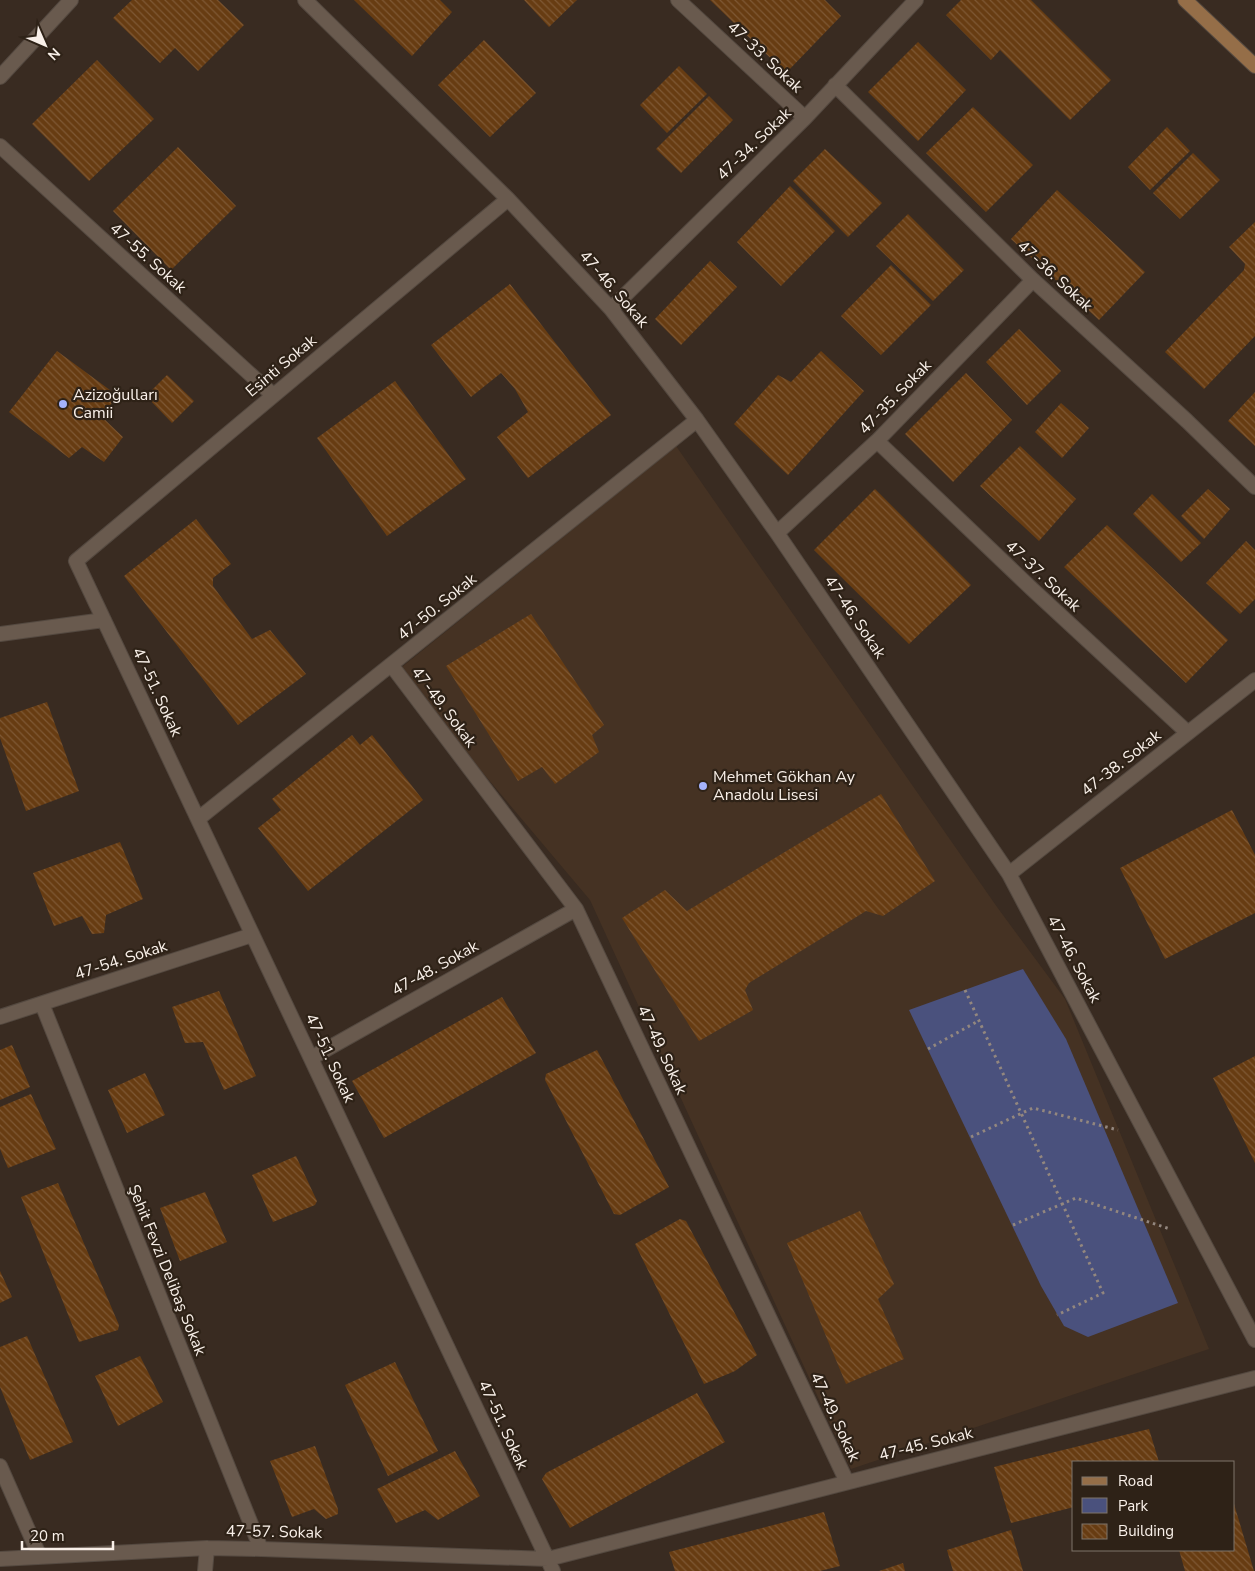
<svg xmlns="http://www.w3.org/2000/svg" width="1255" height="1571" viewBox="0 0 1255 1571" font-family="'Nunito Sans',sans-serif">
  <defs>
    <pattern id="building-back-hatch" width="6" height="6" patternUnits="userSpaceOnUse" patternTransform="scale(1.25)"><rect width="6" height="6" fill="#673c12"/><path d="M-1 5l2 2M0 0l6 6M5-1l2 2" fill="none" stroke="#7e5834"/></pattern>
  </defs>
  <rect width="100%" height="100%" fill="#392b21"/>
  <!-- built -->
  <path fill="#453223" d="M676,446L997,907L1065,999L1209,1349L851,1469L590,900L397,671Z"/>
  <!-- green -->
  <path fill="#4a517d" d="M1023,969L1066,1039L1178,1303L1088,1337L1064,1326L1041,1286L909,1010Z"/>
  <!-- building -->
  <path fill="url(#building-back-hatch)" d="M132,0H218L244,25L198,71L175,48L160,63L113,18Z
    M354,0H440L452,12L412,56Z
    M524,0H577L549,27Z
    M710,0H825L841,16L786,73Z
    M961,0H1031L1111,80L1070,120L1000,50L991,60L946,15Z
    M484,40L536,93L490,137L438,85Z
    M918,42L966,90L918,141L868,92Z
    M97,60L154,119L89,181L32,124Z
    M679,66L707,94L667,133L640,105Z
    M709,96L733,120L681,173L656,149Z
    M973,107L1033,165L986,212L926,153Z
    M1167,127L1190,151L1150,190L1128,167Z
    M178,147L236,206L171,270L113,211Z
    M825,149L882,203L848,237L793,181Z
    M1193,153L1220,180L1180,219L1153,193Z
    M790,186L835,231L781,286L737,242Z
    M1057,190L1145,272L1099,320L1011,239Z
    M908,214L964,270L933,301L876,246Z
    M1255,222V336L1204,389L1165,352L1244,270L1245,264L1229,247Z
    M710,261L737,287L681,345L655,319Z
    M891,265L931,305L881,355L841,316Z
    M510,284L611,415L528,478L497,437L528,412L515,389L501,373L471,397L431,345Z
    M1019,329L1061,371L1027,405L986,362Z
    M57,351L118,396L101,416L123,437L104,462L82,447L69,458L9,412Z
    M821,351L864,391L788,475L734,424L778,375L791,382Z
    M966,373L1012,420L953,482L905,434Z
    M167,375L194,401L172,423L146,396Z
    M395,381L466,479L387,536L317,438Z
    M1255,392V446L1228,421Z
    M1061,403L1089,428L1062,458L1035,432Z
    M1020,446L1076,499L1039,541L980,486Z
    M875,489L971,585L909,644L814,550Z
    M1208,489L1230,509L1204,539L1181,516Z
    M1152,494L1201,543L1181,562L1133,514Z
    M196,519L231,564L213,578V586L252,639L270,630L306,674L238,725L124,576Z
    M1107,525L1228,640L1186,683L1064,567Z
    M1246,541L1255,550V599L1240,614L1206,583Z
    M531,614L604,725L592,735L599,752L555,784L542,767L518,781L446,666Z
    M47,702L79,791L26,811L0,738V718Z
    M352,735L360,745L372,735L423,800L308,891L258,828L281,810L272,799Z
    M881,794L935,881L883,916L866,911L749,983L745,990L753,1010L699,1041L622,918L665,890L687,911Z
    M1232,810L1255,855V913L1165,959L1120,868Z
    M120,842L143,899L106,915L104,933L92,934L82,916L54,926L33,873Z
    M219,991L256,1076L224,1090L203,1042L185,1043L172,1007Z
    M502,997L536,1053L384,1138L352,1081Z
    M12,1045L30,1087L0,1100V1050Z
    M597,1050L669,1187L620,1215L614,1214L545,1080L546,1074Z
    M1255,1056V1163L1213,1078Z
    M145,1073L165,1115L127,1133L108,1090Z
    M31,1094L56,1149L8,1168L0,1149V1107Z
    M296,1156L317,1201L315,1205L273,1222L252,1175Z
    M58,1183L119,1325L118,1330L79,1342L21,1197Z
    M205,1192L227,1242L180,1261L160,1208Z
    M860,1211L894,1284L878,1299L904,1359L846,1384L787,1243Z
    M680,1219L686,1221L757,1355L735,1371L704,1384L635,1244Z
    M0,1271L12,1297L0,1303Z
    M27,1336L73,1442L30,1460L0,1387V1347Z
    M140,1356L163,1402L118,1426L95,1376Z
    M395,1362L438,1451L388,1476L345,1385Z
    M697,1393L725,1442L570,1528L542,1479L546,1473Z
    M1149,1429L1159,1462H1074V1507L1011,1523L994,1467Z
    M315,1446L338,1509V1514L326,1519L314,1509L292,1517L270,1461Z
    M455,1451L480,1496L438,1520L425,1510L396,1523L377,1489Z
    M1234,1504L1254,1571H1185L1179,1550H1234Z
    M824,1512L840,1566L820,1571H675L669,1552Z
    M1011,1530L1023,1571H953L947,1550Z
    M903,1563L905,1571H879Z"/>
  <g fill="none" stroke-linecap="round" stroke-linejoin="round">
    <defs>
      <path id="minor" d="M305,0L508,199L611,309L697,420L777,533L1009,874L1255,1340
        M678,0L805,118
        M0,77L71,0
        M835,85L1033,280L1187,421L1255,487
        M0,146L273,395
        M508,199L76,561L553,1571
        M611,309L805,118L916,0
        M877,441L1032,589L1188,733
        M777,533L877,441L1033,280
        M0,634L104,620
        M392,666L576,909L847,1482
        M198,819L697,420
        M1009,874L1255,680
        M42,1004L261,1549
        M0,1017L252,935
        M311,1058L576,909
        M0,1466L40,1557
        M0,1559L207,1548L261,1549L548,1559L1255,1378
        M205,1571L207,1548"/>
      <path id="secondary" d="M1185,0L1255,66"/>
    </defs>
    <!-- minor casing -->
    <use href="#minor" stroke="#544940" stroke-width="16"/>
    <!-- secondary casing -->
    <use href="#secondary" stroke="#544940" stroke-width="16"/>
    <!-- path -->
    <path stroke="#93877f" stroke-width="3" stroke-dasharray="2.5 4" stroke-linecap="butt" d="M965,990L1103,1293L1057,1315
      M928,1049L980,1020
      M971,1137L1033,1108L1118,1130
      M1013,1225L1076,1198L1170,1229"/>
    <!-- minor -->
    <use href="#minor" stroke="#695a4e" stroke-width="14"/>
    <!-- secondary -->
    <use href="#secondary" stroke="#956e48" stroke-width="14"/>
  </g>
  <!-- markers -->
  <g fill="#a4b2fc" stroke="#2e2217" stroke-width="2">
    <circle cx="63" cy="404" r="5"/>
    <circle cx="703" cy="786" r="5"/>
  </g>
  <g text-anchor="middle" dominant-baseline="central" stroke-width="4.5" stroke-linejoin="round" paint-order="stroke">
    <!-- street labels -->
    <g font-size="16" fill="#f9f0e9" stroke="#2e2217">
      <text transform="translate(765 57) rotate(43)">47-33. Sokak</text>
      <text transform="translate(754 144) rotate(-44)">47-34. Sokak</text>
      <text transform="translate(148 258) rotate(42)">47-55. Sokak</text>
      <text transform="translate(1055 276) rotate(43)">47-36. Sokak</text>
      <text transform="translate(614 289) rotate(49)">47-46. Sokak</text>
      <text transform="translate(281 366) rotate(-40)">Esinti Sokak</text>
      <text transform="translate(895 397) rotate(-46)">47-35. Sokak</text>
      <text transform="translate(1043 576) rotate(43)">47-37. Sokak</text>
      <text transform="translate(437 607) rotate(-39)">47-50. Sokak</text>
      <text transform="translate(855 617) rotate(56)">47-46. Sokak</text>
      <text transform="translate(157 692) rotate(65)">47-51. Sokak</text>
      <text transform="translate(444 707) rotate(53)">47-49. Sokak</text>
      <text transform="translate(1121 763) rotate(-38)">47-38. Sokak</text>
      <text transform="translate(1074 959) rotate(62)">47-46. Sokak</text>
      <text transform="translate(121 960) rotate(-18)">47-54. Sokak</text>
      <text transform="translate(435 968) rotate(-29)">47-48. Sokak</text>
      <text transform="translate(662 1050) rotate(65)">47-49. Sokak</text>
      <text transform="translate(330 1058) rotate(65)">47-51. Sokak</text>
      <text transform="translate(167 1270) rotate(68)">Şehit Fevzi Delibaş Sokak</text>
      <text transform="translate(835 1417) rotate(65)">47-49. Sokak</text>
      <text transform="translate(503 1425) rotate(65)">47-51. Sokak</text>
      <text transform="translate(926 1444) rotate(-14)">47-45. Sokak</text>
      <text transform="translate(274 1532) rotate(1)">47-57. Sokak</text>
    </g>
    <!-- poi labels -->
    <g font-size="16" fill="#f9f0e9" stroke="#2e2217" text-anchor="start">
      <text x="73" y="395">Azizoğulları<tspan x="73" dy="18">Camii</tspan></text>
      <text x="713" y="777">Mehmet Gökhan Ay<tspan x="713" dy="18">Anadolu Lisesi</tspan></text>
    </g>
  </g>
  <!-- legend -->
  <rect x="1072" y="1461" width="162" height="90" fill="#2e2217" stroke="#7f746b"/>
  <rect x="1082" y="1477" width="25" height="8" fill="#956e48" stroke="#7f746b"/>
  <text x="1118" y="1486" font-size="15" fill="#f9f0e9">Road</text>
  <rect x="1082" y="1498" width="25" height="15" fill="#4a517d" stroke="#7f746b"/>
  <text x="1118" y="1511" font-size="15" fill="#f9f0e9">Park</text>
  <rect x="1082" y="1524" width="25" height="15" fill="url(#building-back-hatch)" stroke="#7f746b"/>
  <text x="1118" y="1536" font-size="15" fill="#f9f0e9">Building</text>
  <!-- north arrow -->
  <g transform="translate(45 45) rotate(135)" stroke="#2e2217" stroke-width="4" paint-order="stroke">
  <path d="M0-4L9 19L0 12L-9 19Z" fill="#f9f0e9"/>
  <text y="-8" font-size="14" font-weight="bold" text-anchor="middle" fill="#f9f0e9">N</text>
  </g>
  <!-- scale -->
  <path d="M22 1541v8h91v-8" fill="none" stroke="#f9f0e9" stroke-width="2.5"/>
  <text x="30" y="1541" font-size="15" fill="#f9f0e9" stroke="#2e2217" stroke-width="4" paint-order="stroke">20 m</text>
</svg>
